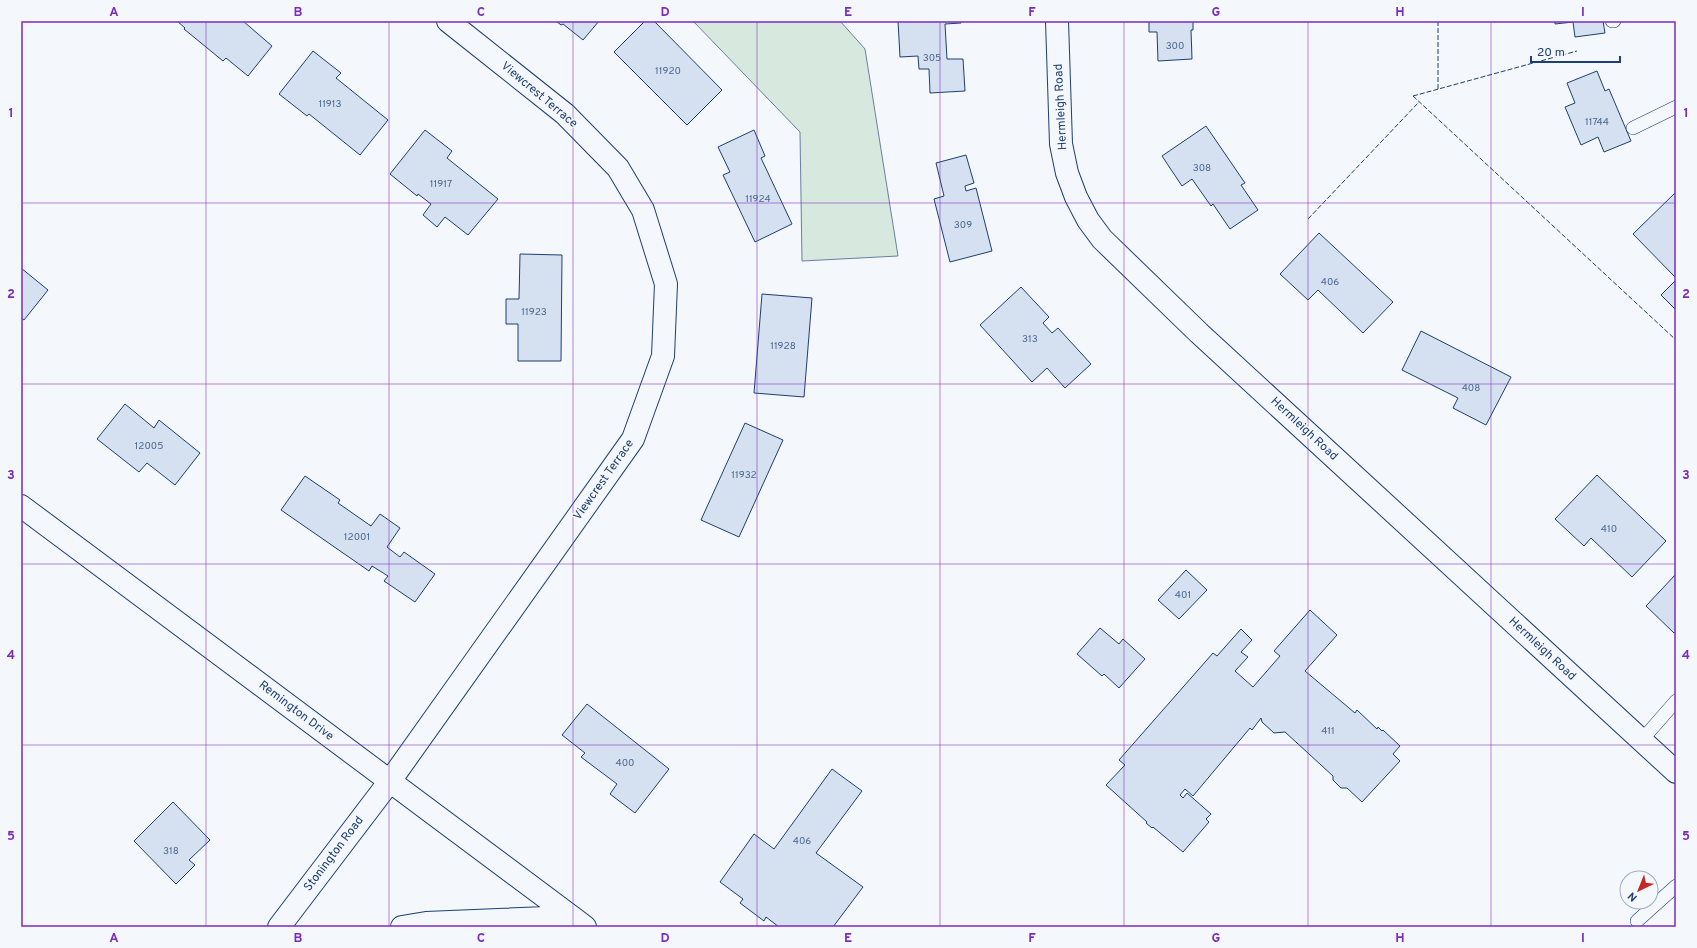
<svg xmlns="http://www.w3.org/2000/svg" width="1697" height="948" viewBox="0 0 1697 948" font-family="Overpass,sans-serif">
  <rect width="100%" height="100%" fill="#f4f7fb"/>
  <!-- green -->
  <path fill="#d7e8df" stroke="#687fa3" d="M693,21H840L865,49L898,256L802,261L800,132Z"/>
  <!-- building -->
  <path fill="#d5e0f0" stroke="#1d3f73" d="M177,21H243L272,46L248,76L226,58L223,61L184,29L185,28Z
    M556,21H599L583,40L563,24L561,25Z
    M645,21H654L722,90L687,125L614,52Z
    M898,21H961V23L945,24L947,59H963L965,91L930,93L929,69H919L918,56L900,57Z
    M1149,21H1193V30H1191L1192,59L1158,61L1157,32H1149Z
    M1555,21H1603L1605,33L1575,37L1573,22L1555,24Z
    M313,51L341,73L336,78L388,120L360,155L309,114L307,116L279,94Z
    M1597,71L1605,91L1609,89L1631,141L1604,152L1598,137L1581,145L1565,107L1575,103L1567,83Z
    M1206,126L1245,183L1241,185L1258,210L1230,229L1213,204L1211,206L1192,179L1182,186L1162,156Z
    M425,130L452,151L447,158L498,199L468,235L445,217L437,227L423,215L431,204L418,194L417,196L390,174Z
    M754,130L765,156L761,158L792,224L755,242L723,175L730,172L718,147Z
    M966,155L974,183L965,186L966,191L976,188L992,251L950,262L934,199L944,196L936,163Z
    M1676,192V278L1633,234Z
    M1319,233L1393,302L1363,333L1318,290L1308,300L1280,274Z
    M520,254L562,255L561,361H518V324H506V299H519Z
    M21,268L48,290L24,320L21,318Z
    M1676,280V310L1661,295Z
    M1021,287L1049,317L1043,323L1052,333L1058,328L1091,364L1065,388L1047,368L1032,382L980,325Z
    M762,294L812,298L804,397L754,393Z
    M1421,331L1511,377L1486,425L1453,408L1458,398L1402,370Z
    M125,404L154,428L159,420L200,453L175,485L147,463L139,472L97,439Z
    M745,423L783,440L739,537L701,520Z
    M1597,475L1666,541L1632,577L1591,538L1584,546L1555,519Z
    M305,476L340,500L338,503L371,526L380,514L400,528L387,547L400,557L404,552L435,574L415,602L384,581L388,576L372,566L369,571L281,510Z
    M1186,570L1207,590L1179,619L1158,600Z
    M1676,574V631L1674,633L1646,606Z
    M1310,610L1337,635L1305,671L1355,713L1357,710L1377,729L1378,727L1382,731L1383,730L1400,746L1393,754L1400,761L1362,802L1347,788H1341L1333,780V776L1285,732L1274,733L1262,722L1261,718L1252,730L1250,728L1193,796L1185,789L1180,795L1183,798L1187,793L1211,814L1206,819L1209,822L1183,852L1153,827L1152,828L1146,823L1147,822L1106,785L1125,765L1119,760L1213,653L1217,656L1241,629L1252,640L1241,652L1248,657L1235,671L1253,687L1280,656L1274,651Z
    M1100,628L1119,644L1123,639L1145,659L1119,688L1104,674L1102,676L1077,654Z
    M587,704L669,769L635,813L610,794L617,784L581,757L585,753L562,735Z
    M832,769L862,791L816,853L863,887L833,927H779L766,917L764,921L740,903L743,899L720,882L754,834L774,849Z
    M173,802L210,840L189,860L195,865L176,884L134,841Z"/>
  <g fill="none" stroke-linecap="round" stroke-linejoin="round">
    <defs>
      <path id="lane" d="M1612,21H1614
        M1633,128L1676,107
        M1641,741L1676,701
        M1637,921L1676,886"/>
      <path id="street" d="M1057,21L1061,144L1067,173L1076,197L1088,220L1102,239L1199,333L1676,772
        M21,506L572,917
        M279,927L390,781L633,439L663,356L666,284L643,210L618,168L565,114L448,21
        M402,927L426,923L572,917L585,927"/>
    </defs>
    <!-- lane casing -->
    <use href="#lane" stroke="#1d3f73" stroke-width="14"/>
    <!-- street casing -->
    <use href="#street" stroke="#1d3f73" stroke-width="24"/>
    <!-- lane -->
    <use href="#lane" stroke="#f4f7fb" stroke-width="13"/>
    <!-- street -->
    <use href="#street" stroke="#f4f7fb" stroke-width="22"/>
    <!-- fence -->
    <path stroke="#1d3f73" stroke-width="1" stroke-dasharray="5 2" stroke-linecap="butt" d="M1438,89V21
      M1413,96L1676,340
      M1413,96L1577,51
      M1308,219L1419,102"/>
  </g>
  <!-- grid -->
  <path fill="none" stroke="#7b2cbf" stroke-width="1" stroke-opacity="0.55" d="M206,21V927M389,21V927M573,21V927M757,21V927M940,21V927M1124,21V927M1308,21V927M1491,21V927M21,203H1676M21,384H1676M21,564H1676M21,745H1676"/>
  <g text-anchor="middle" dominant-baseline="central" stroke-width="3" stroke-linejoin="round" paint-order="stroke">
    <!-- number labels -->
    <g font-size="10" fill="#4b6792">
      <text x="1175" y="46">300</text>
      <text x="932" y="58">305</text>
      <text x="668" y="71">11920</text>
      <text x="330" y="104">11913</text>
      <text x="1597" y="122">11744</text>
      <text x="1202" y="168">308</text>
      <text x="441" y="184">11917</text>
      <text x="758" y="199">11924</text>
      <text x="963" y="225">309</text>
      <text x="1330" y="282">406</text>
      <text x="534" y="312">11923</text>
      <text x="1030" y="339">313</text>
      <text x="783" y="346">11928</text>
      <text x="1471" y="388">408</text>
      <text x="149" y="446">12005</text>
      <text x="744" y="475">11932</text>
      <text x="1609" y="529">410</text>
      <text x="357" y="537">12001</text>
      <text x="1183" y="595">401</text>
      <text x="1328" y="731">411</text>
      <text x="625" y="763">400</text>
      <text x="802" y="841">406</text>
      <text x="171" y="851">318</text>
    </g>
    <!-- street labels -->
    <g font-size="12" fill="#1d3f73" stroke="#f4f7fb">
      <text transform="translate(539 95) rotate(40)">Viewcrest Terrace</text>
      <text transform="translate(1061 107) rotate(-93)">Hermleigh Road</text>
      <text transform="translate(1304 429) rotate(43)">Hermleigh Road</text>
      <text transform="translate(604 480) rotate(-55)">Viewcrest Terrace</text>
      <text transform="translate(1542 649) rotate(43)">Hermleigh Road</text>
      <text transform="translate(296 711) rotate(37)">Remington Drive</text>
      <text transform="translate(334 854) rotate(-53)">Stonington Road</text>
    </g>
  </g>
  <!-- border -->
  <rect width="1697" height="948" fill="none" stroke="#f4f7fb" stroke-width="44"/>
  <!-- north arrow -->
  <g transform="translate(1639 890) rotate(223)"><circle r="19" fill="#f4f7fb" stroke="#9eadc5"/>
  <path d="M0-3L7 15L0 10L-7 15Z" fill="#c62828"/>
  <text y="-6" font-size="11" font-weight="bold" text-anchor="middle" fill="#1d3f73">N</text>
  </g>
  <!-- scale -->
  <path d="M1531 56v6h89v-6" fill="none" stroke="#1d3f73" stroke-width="2"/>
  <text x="1537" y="56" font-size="12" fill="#1d3f73" stroke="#f4f7fb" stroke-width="3" paint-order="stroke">20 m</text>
  <rect x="22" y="22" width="1653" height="904" fill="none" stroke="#7b2cbf" stroke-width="1.5"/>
  <g font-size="13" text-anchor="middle" font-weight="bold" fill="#7b2cbf">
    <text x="114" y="16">A</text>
    <text x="298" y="16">B</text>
    <text x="481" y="16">C</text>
    <text x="665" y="16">D</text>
    <text x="848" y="16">E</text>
    <text x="1032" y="16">F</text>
    <text x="1216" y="16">G</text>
    <text x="1400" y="16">H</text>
    <text x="1583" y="16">I</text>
    <text x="11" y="117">1</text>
    <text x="1686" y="117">1</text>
    <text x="11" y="298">2</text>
    <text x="1686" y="298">2</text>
    <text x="11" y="479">3</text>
    <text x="1686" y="479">3</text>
    <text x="11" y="659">4</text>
    <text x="1686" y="659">4</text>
    <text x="11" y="840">5</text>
    <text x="1686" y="840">5</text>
    <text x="114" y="942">A</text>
    <text x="298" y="942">B</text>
    <text x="481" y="942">C</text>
    <text x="665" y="942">D</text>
    <text x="848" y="942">E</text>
    <text x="1032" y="942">F</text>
    <text x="1216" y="942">G</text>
    <text x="1400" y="942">H</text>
    <text x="1583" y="942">I</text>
  </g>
</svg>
